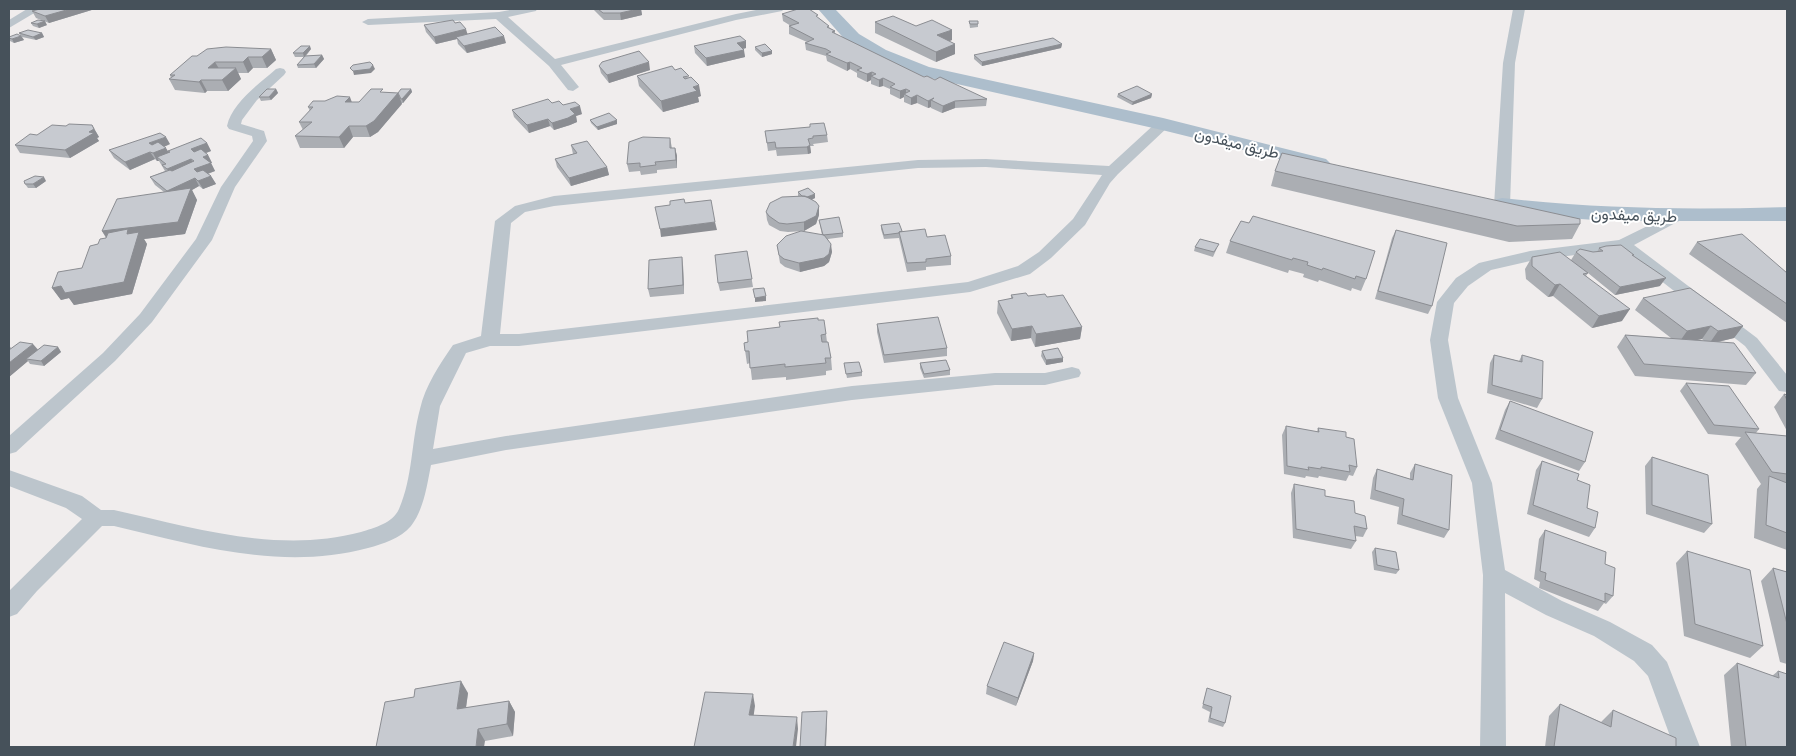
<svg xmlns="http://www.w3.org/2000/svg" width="1796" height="756" viewBox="0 0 1796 756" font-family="Cabin,Vazirmatn,sans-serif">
  <rect width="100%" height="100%" fill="#f0eded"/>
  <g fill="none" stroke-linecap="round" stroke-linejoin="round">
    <!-- street -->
    <path fill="#bcc5cc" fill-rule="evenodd" d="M27,9H41L9,28V20Z
      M515,9H537L536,11L508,17L555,59L736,14L761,9H784L782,11L736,20L561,65L579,87L573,91L568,90L549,66L496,19L368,25L362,22L368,19L499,12Z
      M1513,9H1525L1515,63L1510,205L1502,210L1494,205L1503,63Z
      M280,68L284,69L286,72L284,75L257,100L242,120L241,124L264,131L267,141L235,187L212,240L152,322L115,361L16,452L9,454V436L103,353L140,314L196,239L221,187L253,141L252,136L229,129L227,126C232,103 259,84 276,69Z
      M1163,120L1170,124L1168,127L1118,174L1110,183L1085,225L1051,258L1030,274L970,292L519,346H490L466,353L440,406L433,449L506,436L852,386L995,373H1045L1072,367L1079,369L1081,373L1079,377L1045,385H995L852,400L506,450L431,465C427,485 424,509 411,526C401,538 383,544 368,548C282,571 198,546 114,526H102L37,591L17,614L9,617V591L82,519L66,508L9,486V470L82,496L101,510H114C194,528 279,554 361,532C374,528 393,523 399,509C413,477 411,442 420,409C425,386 440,364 453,345L481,336L495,221L515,206L554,196L918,160L986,159L1109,166L1158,121ZM986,167L1102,175L1073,219L1039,252L1018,266L968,282L519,334H500L511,223L525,212L554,206L918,168Z
      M1676,212L1681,214L1684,217L1681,220L1634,245L1757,338L1787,375V392L1779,391L1745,346L1620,249L1530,261L1491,270L1468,286L1454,303L1448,340L1458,398L1492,483L1505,570L1562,601L1610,622L1652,645L1667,662L1700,747H1674L1648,676L1634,661L1594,636L1546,615L1505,593L1506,747H1480L1483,575L1472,483L1438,398L1430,340L1437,302L1456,278L1479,263L1530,251L1619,240Z"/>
    <!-- primary -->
    <path fill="#adbecc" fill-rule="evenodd" d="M818,9H835L859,34L886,50L929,67L1163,118L1326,159L1330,163L1326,167L1319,169L1162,130L917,75L874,58L847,42Z
      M1502,198C1597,209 1692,210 1787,207V221H1609L1538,216L1494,210L1491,205L1494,200Z"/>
  </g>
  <!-- wall -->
  <path fill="#abaeb3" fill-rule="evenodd" d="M95,9L49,23L36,18L32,11Z
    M593,9H641L642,15L621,20H604Z
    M782,14L819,18L830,28L835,31V34L924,77L935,80L987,99L986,106L955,108L942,113L931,108V107L928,108L917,103L911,105L904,102V97L900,99L890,94V89L883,86L879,87L871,84V80L867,82L857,77V73L850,69L847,71L827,61L826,56L806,50L805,43L807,42L789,34V26H791L783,21Z
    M969,21L978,24V27L970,28Z
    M875,22L952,30V40L949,41L955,44V54L936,62L875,33Z
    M31,23L47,25L39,28L33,26Z
    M455,23L468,34L506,43L467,53L458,44L457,39L436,44L426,32L424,25Z
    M19,33H42L44,37L36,40L22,37L24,40L14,43L10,41L9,37L21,36Z
    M1062,44L1061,48L982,66L974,59V55Z
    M694,46L746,48L743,49L745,57L707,66L695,53Z
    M755,47L772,51V54L762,57L755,50Z
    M271,49L276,60L267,68H253L248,73H238L241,79L228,91H207L205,93L175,90L169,79L171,78L170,75L197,56Z
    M311,49L306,56L322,55L324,59L316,68H298L297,65L304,57H295L293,53Z
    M599,66L650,70L609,83L601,73Z
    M675,70L689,78L701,96L698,97L699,102L663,112L639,86L637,76Z
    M276,89L278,93L271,100L261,101L259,97Z
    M411,89L412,92L403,103H402L378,132L370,137H353L344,148H300L295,136L303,130L299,122L310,111L308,107L352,102H359L384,92L398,93Z
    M1118,94H1152L1151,98L1132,105L1117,97Z
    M552,103L563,105L582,114L576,116L577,122L570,125L554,130L550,126L529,133L514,117L512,110Z
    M590,120L617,124L598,130L591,123Z
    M92,125L99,137L97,138L99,141L70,158L20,153L15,145L66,126Z
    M765,131L827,135L828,142L813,144L814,146H810L811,153L808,154L777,156L776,150L768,151Z
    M670,138L672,148H675L677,156V168L657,170V173L641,175L640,171L629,172L627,164Z
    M207,143L211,151L206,153L208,155L212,163H211L215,171L208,174L211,176L216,184L203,189L199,186L192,190L197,200L185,234L144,239L147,244L132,294L74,305L69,298L61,300L52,288L82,268L98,244L106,238L102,231L164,192L155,185L150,177L165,171L159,161H157L155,159L130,170L114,158L109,150L170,144L164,147L169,153L168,151Z
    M571,145L607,167L609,175L571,186L557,167L555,159L573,154Z
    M1275,171L1580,224L1572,239L1509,242L1271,186Z
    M46,181L36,188H28L25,184Z
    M798,192L815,198L812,200L819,206V215L816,224L804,231L788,232L780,231L769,225L767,220L766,212L798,196Z
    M819,220L843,233V237L828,239L832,252L829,262L824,266L800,272L785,267L780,263L777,245L822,235Z
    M1241,221L1366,279L1361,291L1352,288L1351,291L1319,280L1318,282L1303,277L1304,274L1289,270L1288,273L1226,253L1230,241Z
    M881,225L902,231L927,237L951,256V265L926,267V270L907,272L899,238L884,239L881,229Z
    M1396,230L1432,306L1428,314L1375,299L1392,238Z
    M1697,242L1787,273V323L1689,254Z
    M1195,247L1217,248L1213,257L1194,251Z
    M1599,248L1633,256L1660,286L1615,295L1588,273L1586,276L1622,321L1592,328L1553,296L1548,297L1526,279L1525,269L1532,257L1571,260L1576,252H1597Z
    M747,251L753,287L720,291L718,283Z
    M683,265L684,294L650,297L648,289Z
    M1011,295L1047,297L1082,327L1080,339L1035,347L1031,338L1011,341L997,313L998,301L1011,299Z
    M1643,298L1743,326L1734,338L1718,342L1756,373L1746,385L1635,376L1617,347L1625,335L1671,338L1635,310ZM1702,339L1704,341L1696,340Z
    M818,320L826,334L827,342L831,358L832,370L826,371V375L786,380V377L752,380L750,363L747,364L744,343L748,342L779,327Z
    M877,324L947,348V356L884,363L877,332Z
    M9,345L11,348L38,350L58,347L61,352L44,366L30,364L28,361L9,377Z
    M1042,351L1063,362L1046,365L1041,356Z
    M1494,355L1519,361L1522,355L1542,399L1537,408L1487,393L1490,363Z
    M844,363L862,372V376L847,378Z
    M920,363L950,370V375L924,378L920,368Z
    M1686,383L1759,429L1756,433L1787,436V550L1754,538L1757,489L1761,484L1735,444L1741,437L1708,434L1680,391Z
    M1784,394L1787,395V431L1774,407Z
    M1510,401L1585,462L1579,471L1495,439L1505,410Z
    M1286,426L1317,432L1318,428L1346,437L1357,467L1353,476L1349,475L1346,481L1319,476L1318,478L1306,476L1305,478L1284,474L1282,435Z
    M1652,457L1712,524L1704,533L1646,514L1645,466Z
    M1542,461L1577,480L1595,528L1589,537L1527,514L1536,470Z
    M1415,464L1449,530L1444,538L1397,524L1399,507L1370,499L1373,478L1377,469L1410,479V473Z
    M1294,484L1325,496L1355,513L1367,529L1363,537L1355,536L1356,541L1351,549L1293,538L1291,493Z
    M1545,530L1605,564L1613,596L1606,604L1604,603L1598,611L1539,588L1540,582L1534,579L1539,539Z
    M1375,548L1399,570L1396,574L1374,570L1372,552Z
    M1687,551L1763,646L1750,658L1684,636L1676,563Z
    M1773,568L1787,572V664L1780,662L1761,581Z
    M1034,653L1033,661L1016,706L986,694L987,686Z
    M1737,663L1772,676L1778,671L1787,747H1731L1724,675Z
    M1207,688L1225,723L1223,727L1208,722L1210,712L1202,708Z
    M468,693L466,708L509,701L515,712L513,736L485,741L376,747Z
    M1560,704L1601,722L1613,710L1676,747H1545L1549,716Z"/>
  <!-- shaded-wall -->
  <path fill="#8b8d92" d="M70,9H95L49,23L45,16Z
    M638,9H641L642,15L621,20L620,13Z
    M45,21L47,25L39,28L37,24Z
    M466,29L468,36L456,37L457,39L436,44L434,37Z
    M952,30V40L937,46V35Z
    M42,33L44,37L36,40L33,37Z
    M21,36L24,40L14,43L12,39Z
    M504,36L506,43L467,53L464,46Z
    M746,41V48L738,50L737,43Z
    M955,44V54L936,62V52Z
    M1062,44L1061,48L982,66V62Z
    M310,46L311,49L304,57L303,53Z
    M271,49L276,60L267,68L262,57Z
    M744,50L745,57L707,66L706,58Z
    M772,51V54L762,57V53Z
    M322,55L324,59L316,68L314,64Z
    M248,57L253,68L248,73L243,62Z
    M215,62L221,72L208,68Z
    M649,62L650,70L609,83L607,75Z
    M850,62V69L847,71V63Z
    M373,65L375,69L371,73L354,75L353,71Z
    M236,68L241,79L228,91L222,80Z
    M872,72L871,80L867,82V74Z
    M883,78V86L879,87V80Z
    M201,80L207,91L205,93L199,82Z
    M699,85L701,96L698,97L699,102L663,112L661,101L693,87Z
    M276,89L278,93L271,100L269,97Z
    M411,89L412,92L403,103L402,99Z
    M906,89V95L904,94V97L900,99V91Z
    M398,93L402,104L378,132L370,137L366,126Z
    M1152,94L1151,98L1132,105L1133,102Z
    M917,95V103L911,105V98Z
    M350,97L354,108L345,102Z
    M934,98L931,100V107L928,108V101Z
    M955,101V108L942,113L943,106Z
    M580,106L582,114L576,116L577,122L570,125L554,130L552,123L570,109Z
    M548,119L550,126L529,133L527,125Z
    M617,120V124L598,130L597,127Z
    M92,125L99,137L97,138L99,141L70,158L65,150L89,132Z
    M349,126L353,137L344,148L339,137Z
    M166,137L170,144L154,151L149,143Z
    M207,143L211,151L195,157L191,149Z
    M810,145L811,153L808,154L807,147Z
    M166,148L171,156L157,157L159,161H157L153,153Z
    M675,148L677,156V168L676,160Z
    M150,152L155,159L130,170L125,162Z
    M208,155L212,163H211L215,171L198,177L194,169L203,157Z
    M191,159L195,167L172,177L167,169Z
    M607,167L609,175L571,186L569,178Z
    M211,176L216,184L203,189L198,181Z
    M44,177L46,181L36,188L33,184Z
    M195,178L199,186L192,190L197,200L185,234L144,239L147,244L132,294L74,305L69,298L61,300L52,288L131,241L110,243L102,231L172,199L167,191Z
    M815,194V198L805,202L804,198Z
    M819,206V215L816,224L804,231V222Z
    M715,222L717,230L661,237L660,229Z
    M831,244L832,252L829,262L824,266L800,272L799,263Z
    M682,257L683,265L684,294L683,285Z
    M1666,278L1660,286L1615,295L1620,287Z
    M1560,284L1553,296L1548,297L1555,285Z
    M766,296V301L755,302V298Z
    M1630,309L1622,321L1592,328L1599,316Z
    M1032,326L1031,338L1011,341L1012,329Z
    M1711,326L1702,339L1678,344L1687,331Z
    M1743,326L1734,338L1709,344L1718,331Z
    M1082,327L1080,339L1035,347L1036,334Z
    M33,344L40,352L26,359L28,361L9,377V363Z
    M58,347L61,352L44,366L41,361Z
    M1063,358V362L1046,365V360Z
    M1034,653L1033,661L1016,706L1018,698Z
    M461,681L468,693L464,721L457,709Z
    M753,694L755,706L752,727L749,715Z
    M509,701L515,712L513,736L507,724Z
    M827,711V719L826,747H825Z
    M797,717L798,729L796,747H793Z
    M478,729L485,741L484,747H476Z"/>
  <!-- building -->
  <path fill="#c7cad0" stroke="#8b8d92" d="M40,9H70L45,16L32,11Z
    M598,9H638L620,13H603Z
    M798,9H809L818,15L816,16L829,26L827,27L835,31L832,32L924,77L927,76L935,80L940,77L987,99L955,101L943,106L931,100L934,98L928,101L917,95L911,98L904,94L910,91L906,89L900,91L890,87L895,84L883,78L879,80L871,76L876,74L872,72L867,74L857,70L862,68L850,62L847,63L826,54L831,52L826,49L805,43L814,39L789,26L799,23L782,14Z
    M893,16L916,26L932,20L952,30L937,35L955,44L936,52L875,22Z
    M38,20L45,21L37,24L31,23Z
    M453,20L455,23L460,22L466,29L434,37L424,25Z
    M969,21H978V24H970Z
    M495,27L504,36L464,46L456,37Z
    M28,30L42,33L33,37L19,33Z
    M17,34L21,36L12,39L9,38V37Z
    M740,36L746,41L737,43L744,50L706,58L694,46Z
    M1053,38L1062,44L982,62L974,55Z
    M765,44L772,51L762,53L755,47Z
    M301,46H310L303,53H293Z
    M226,47L271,49L262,57H248L243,62H215L208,68H236L222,80H201L199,82L169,79L175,75H170L192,56H197L207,49Z
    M639,51L649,62L607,75L599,66L602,62Z
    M322,55L314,64L297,65L305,56Z
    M370,62L373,65L370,69L353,71L350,68L353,65Z
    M672,66L675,70L681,68L689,76L683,77L685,79L691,77L699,85L693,87L697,91L661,101L637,76Z
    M1137,86L1152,94L1133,102L1118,94Z
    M267,89H276L269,97H259Z
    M371,89H383L380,92L398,93L374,121L366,126H349L339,137L295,136L312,122H299L313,107H308L313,101H325L337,96L350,97L345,102H359Z
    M401,89H411L402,99H401L398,93Z
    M548,99L552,103L559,101L563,105L575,102L580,106L570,109L575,114L568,118L552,123L548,119L527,125L512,110Z
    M609,113L617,120L597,127L590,120Z
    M824,123L827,135L813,136V138L808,139L810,145L807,147L776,148L775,142L767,143L765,131L810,127V124Z
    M69,124L92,125L94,129L89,132L94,133L65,150L15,145L30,134L37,135L52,125L66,126Z
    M160,133L166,137L149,143L152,145L158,142L166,148L153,153L150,152L125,162L109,150Z
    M643,137L670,138V148H675L676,160L655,162L656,165L640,167V163L627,164L629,142Z
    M201,138L207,143L191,149L194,152L201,149L208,155L203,157L211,163L194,169L197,172L203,170L211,176L198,181L195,178L167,191L150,177L170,170L172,171L194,161L191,159L167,169L162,165L166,164L157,157L170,152L168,151Z
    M587,141L607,167L569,178L555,159L577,153L571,145Z
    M1282,153L1580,219V224L1517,226L1275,171Z
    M35,176L44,177L33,184H25L24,181Z
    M191,188L178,222L102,231L117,199Z
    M808,188L815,194L807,197L802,196L798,192Z
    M805,196L816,202L819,206L816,216L804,222L787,224L779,223L769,216L766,212L770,203L782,197Z
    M684,199L685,203L711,200L715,222L660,229L655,207L670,205V201Z
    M1253,216L1375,251L1366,279L1356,276L1355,279L1323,268L1322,270L1307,265L1308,262L1293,258L1292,260L1230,241L1241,221L1249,223Z
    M839,217L843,233L823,235L819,220Z
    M899,223L902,231L899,232V233L884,235L881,225Z
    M128,229L127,234L139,232L124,282L65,293L61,286L52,288L58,272L82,268L90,246L98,244L100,239L106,238L108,233Z
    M925,229L927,237L945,235L951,256L926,259V262L907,263L899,232Z
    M1396,230L1447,243L1432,306L1378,291Z
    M801,231L824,235L831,244L829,254L824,258L799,263L784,259L779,255L777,245L786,236Z
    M1742,234L1787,273V304L1697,242Z
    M1200,239L1219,244L1214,252L1195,247Z
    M1621,245L1634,255H1632L1666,278L1620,287L1576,252L1580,249L1593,252L1603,251L1599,248L1606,246Z
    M747,251L752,279L718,283L715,255Z
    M1560,252L1588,273L1583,274L1630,309L1599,316L1560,284L1555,285L1532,266V257Z
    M682,257L683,285L648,289L649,260Z
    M764,288L766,296L755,298L753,289Z
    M1690,288L1743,326L1718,331L1711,326L1687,331L1643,298Z
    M1026,293L1028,296L1045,294L1047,297L1063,295L1082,327L1036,334L1032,326L1012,329L998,301L1013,298L1011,295Z
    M938,317L947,348L884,355L877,324Z
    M818,318V320H824L826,334L821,335L822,342H828L831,358H825L826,363L785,367V364L750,368L749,351H745L744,343L748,342L747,331L780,327L779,322Z
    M1625,335L1734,343L1756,373L1644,364Z
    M20,342L33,344L9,363V350Z
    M44,345L58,347L41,361L26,359Z
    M1058,348L1063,358L1046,360L1042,351Z
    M1494,355L1522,362V355L1543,361L1542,399L1492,385Z
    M946,360L950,370L924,374L920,363Z
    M859,362L862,372L846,374L844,363Z
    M1686,383L1729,386L1759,429L1714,425Z
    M1784,394L1787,395V400Z
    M1510,401L1593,432L1585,462L1500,430Z
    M1286,426L1319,432L1318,428L1346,432V437L1354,439L1357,467L1349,465L1350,472L1321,467V469L1308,467L1309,470L1287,466Z
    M1745,432L1787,436V474L1772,472Z
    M1652,457L1708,475L1712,524L1652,505Z
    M1542,461L1579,474L1577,480L1590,485L1587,508L1598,512L1595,528L1533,505Z
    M1415,464L1452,475L1449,530L1402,515L1404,499L1375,490L1377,469L1413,480Z
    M1769,476L1787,483V533L1766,525Z
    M1294,484L1325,490V496L1354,501L1355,513L1365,516L1367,529L1354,526L1356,541L1296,529Z
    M1545,530L1606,552L1605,564L1615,568L1613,596L1605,593V602L1545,580L1546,573L1540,571Z
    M1375,548L1396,552L1399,570L1377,565Z
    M1687,551L1750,570L1763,646L1695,624Z
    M1773,568L1787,572V624Z
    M1004,642L1034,653L1018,698L987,686Z
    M1737,663L1779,678L1778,671L1787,674V747H1746Z
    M461,681L457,709L509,701L507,724L478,729L476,747H376L385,702L414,697L415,689Z
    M1207,688L1231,696L1225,723L1210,718L1212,707L1203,704Z
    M705,692L753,694L749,715L797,717L793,747H694Z
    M1560,704L1611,727L1613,710L1676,738V747H1554Z
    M827,711L825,747H800L802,712Z"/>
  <g text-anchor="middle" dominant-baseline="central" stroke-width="4" stroke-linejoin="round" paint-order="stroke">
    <!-- far-street labels -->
    <g font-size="16" fill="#46515a" stroke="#fff">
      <text transform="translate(1237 143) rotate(14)">طريق ميفدون</text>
      <text transform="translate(1634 215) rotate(2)">طريق ميفدون</text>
    </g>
  </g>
  <!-- border -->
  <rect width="1796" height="756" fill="none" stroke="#46515a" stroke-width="20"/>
</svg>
